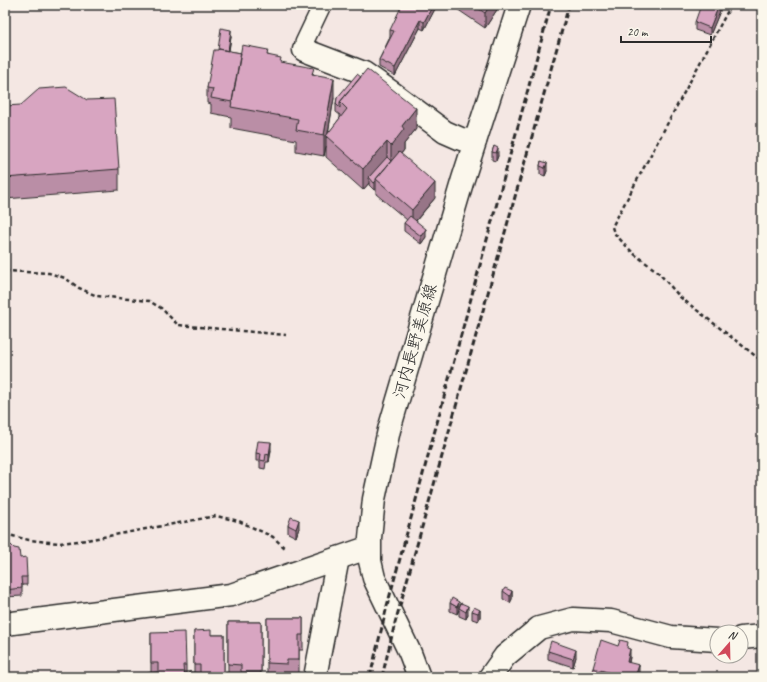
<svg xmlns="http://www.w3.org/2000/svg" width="767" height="682" viewBox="0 0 767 682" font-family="Caveat,'Klee One',sans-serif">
  <rect width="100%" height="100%" fill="#f4e7e3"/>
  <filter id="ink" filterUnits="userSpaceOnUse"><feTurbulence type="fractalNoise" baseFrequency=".025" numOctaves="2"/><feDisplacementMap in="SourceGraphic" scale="8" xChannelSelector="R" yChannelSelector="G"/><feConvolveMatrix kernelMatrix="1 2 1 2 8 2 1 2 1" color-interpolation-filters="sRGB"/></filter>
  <g filter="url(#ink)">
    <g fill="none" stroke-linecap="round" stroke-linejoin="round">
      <defs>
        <path id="lane" d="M304,50V43L322,5"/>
        <path id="street" d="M304,50L364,73L394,94L445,132L461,139L475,141
          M315,677L338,558"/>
        <path id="secondary" d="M5,624L231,595L370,547
          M741,638L762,636
          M419,677L410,653L374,578L370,561V538L374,499L389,430L463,179L519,5
          M490,677L505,656L539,628L573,619L611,621L671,637L717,640"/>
      </defs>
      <!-- lane casing -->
      <use href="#lane" stroke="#2b2b2b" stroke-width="20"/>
      <!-- street casing -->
      <use href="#street" stroke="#2b2b2b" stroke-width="25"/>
      <!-- secondary casing -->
      <use href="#secondary" stroke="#2b2b2b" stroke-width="25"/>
      <!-- path -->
      <path stroke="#2b2b2b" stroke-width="2.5" stroke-dasharray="4 3" stroke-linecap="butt" d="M731,5L612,227L614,233L633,253L658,272L680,297L762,361
        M5,271L49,273L65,278L79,288L97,296L149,301L161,308L178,325L286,335
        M5,534L29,540L59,543L87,540L216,516L239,521L273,537L285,548"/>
      <!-- lane -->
      <use href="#lane" stroke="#fbf7ec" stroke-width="17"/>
      <!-- street -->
      <use href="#street" stroke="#fbf7ec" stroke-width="22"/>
      <!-- secondary -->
      <use href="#secondary" stroke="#fbf7ec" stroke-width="22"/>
      <!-- rail -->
      <path stroke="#2b2b2b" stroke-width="3" stroke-dasharray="6 3" stroke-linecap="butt" d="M370,677L387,606L551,5
        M382,677L395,623L569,5"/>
    </g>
    <!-- wall -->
    <path fill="#ba8ea6" stroke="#2b2b2b" d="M436,5V7L424,30L420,28L395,76L379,67V60L390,37V30Z
      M451,5H500L485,28Z
      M720,5V11L710,35L695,30V22Z
      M231,37L229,51L241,53L268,55L281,62L314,74L334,98L328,134L340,118V115L336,112V104L337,98L416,129L404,144V150L401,154L435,198L416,221L426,237L421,244L404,231V223L407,220L376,194V189L374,190L369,185V183L363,190L326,157V146L324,156L296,151V140L231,128V117L211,113V104L207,103V88Z
      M5,106L119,169V190L5,199Z
      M494,146L498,156L496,161L492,160V152Z
      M541,161L547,171L545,176L540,174V166Z
      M271,450L269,462H266L265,469L260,468V461H256V453Z
      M288,525L299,528L296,537L288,533Z
      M5,546L20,558L27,577V585H22V596L5,597Z
      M503,591H512V599L510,603L503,599Z
      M450,603L459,608L461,603L468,614L466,619L459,616V610L457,614L450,611Z
      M480,610V617L478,621L472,619V611Z
      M267,618H303V650H299V675H287V677H264L267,674Z
      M228,622H261V677H228Z
      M194,631L211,635H224V677H188L194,672Z
      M151,633L186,665V677H148L151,673Z
      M628,649L630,657L629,663L639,673L638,677H598L593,676V668Z
      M548,651L576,657L573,667L548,659Z"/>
    <!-- shaded-wall -->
    <path fill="#977487" stroke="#2b2b2b" d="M433,5H436V7L424,30V22Z
      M490,5H500L485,28V13Z
      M719,5H720V11L710,35V28Z
      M420,20V28L395,76V68Z
      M231,30V37L227,61V53Z
      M334,78V98L327,138L326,136V146L324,156V135Z
      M416,108V129L404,144V150L392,164H391V146L402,126Z
      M387,142V163L369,177V183L363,190V169Z
      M498,148V156L496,161V153Z
      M547,163V171L545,176V168Z
      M376,181V189L374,190V183Z
      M435,183V198L412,225V210Z
      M426,229V237L421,244V236Z
      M271,442V450L269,462V455Z
      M299,520V528L296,537V529Z
      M512,591V599L510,603V596Z
      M459,602V609L457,614V607Z
      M468,606V614L466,619V612Z
      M480,610V617L478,621V613Z
      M630,649V657L627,670V662Z
      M576,650V657L573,667V659Z
      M639,665V673L638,677H635Z"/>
    <!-- building -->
    <path fill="#d8a5c1" stroke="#2b2b2b" d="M402,5H433L424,22L420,20L395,68L379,60L394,31L390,30Z
      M473,5H490L485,13Z
      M701,5H719L710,28L695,22Z
      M221,28L231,30L228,51L219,49L218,50Z
      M242,45L268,50L267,55L281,58L280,62L314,68L312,74L334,78L324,135L296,130L298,119L231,107Z
      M219,49L241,53L232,102L211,98L213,89L207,88L214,50H218Z
      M367,69L416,108L402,126L404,129L391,146L387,142L363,169L326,136L347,109L340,102Z
      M357,74L361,77L340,102V108L336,104L337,98Z
      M66,87L87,100L114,99L119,169L5,178V106L21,105L39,89Z
      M494,146L498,148L496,153L492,152Z
      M399,152L435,183L412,210L376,179Z
      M387,157L391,161L376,179V181L374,183L369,177Z
      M541,161L547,163L545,168L540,166Z
      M410,216L426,229L421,236L404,223Z
      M258,441L271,442L269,455L266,454L265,461L260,460L261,454L256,453Z
      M291,517L299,520L296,529L288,525Z
      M11,545L14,548L19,549L20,558L26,557L27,577H21L22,588L5,590V546Z
      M505,588L512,591L510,596L503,591Z
      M452,598L459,602L457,607L450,603Z
      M461,603L468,606L466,612L459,608Z
      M474,607L480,610L478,613L472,611Z
      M267,618H303V635H299V660H287V664L267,663Z
      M228,622H261V672H241V665L228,664Z
      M211,630V635H224V676L200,675V665H194V631Z
      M185,632L186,665H183L184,677H158V663H151V633Z
      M601,640L618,646L620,640L628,642L627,648L630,649L627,662L639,665L635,677H625L593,668Z
      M551,641L576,650L573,659L548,651Z
      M157,672V677H148V673Z
      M189,672L198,673V677H188Z
      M277,674V677H264V675Z"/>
  </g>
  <g text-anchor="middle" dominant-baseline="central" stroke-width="3.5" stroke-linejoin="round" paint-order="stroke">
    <!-- street labels -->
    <g font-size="17" fill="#2b2b2b" stroke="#fbf7ec">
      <text transform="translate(415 341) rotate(-74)">河内長野美原線</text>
    </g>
  </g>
  <!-- margin -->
  <rect width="767" height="682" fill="none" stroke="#fbf7ec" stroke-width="20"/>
  <rect x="10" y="10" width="747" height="662" fill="none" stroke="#2b2b2b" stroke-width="1.5" filter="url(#ink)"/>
  <!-- north arrow -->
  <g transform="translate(729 644) rotate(20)"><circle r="19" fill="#fbf7ec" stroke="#a8a59f"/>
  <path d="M0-3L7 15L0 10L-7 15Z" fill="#d1495b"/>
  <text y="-6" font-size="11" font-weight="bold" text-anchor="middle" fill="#2b2b2b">N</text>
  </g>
  <!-- scale -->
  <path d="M621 36v6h90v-6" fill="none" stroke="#2b2b2b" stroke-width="2"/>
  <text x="627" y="36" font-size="12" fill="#2b2b2b" stroke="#fbf7ec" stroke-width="3" paint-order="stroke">20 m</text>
</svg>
